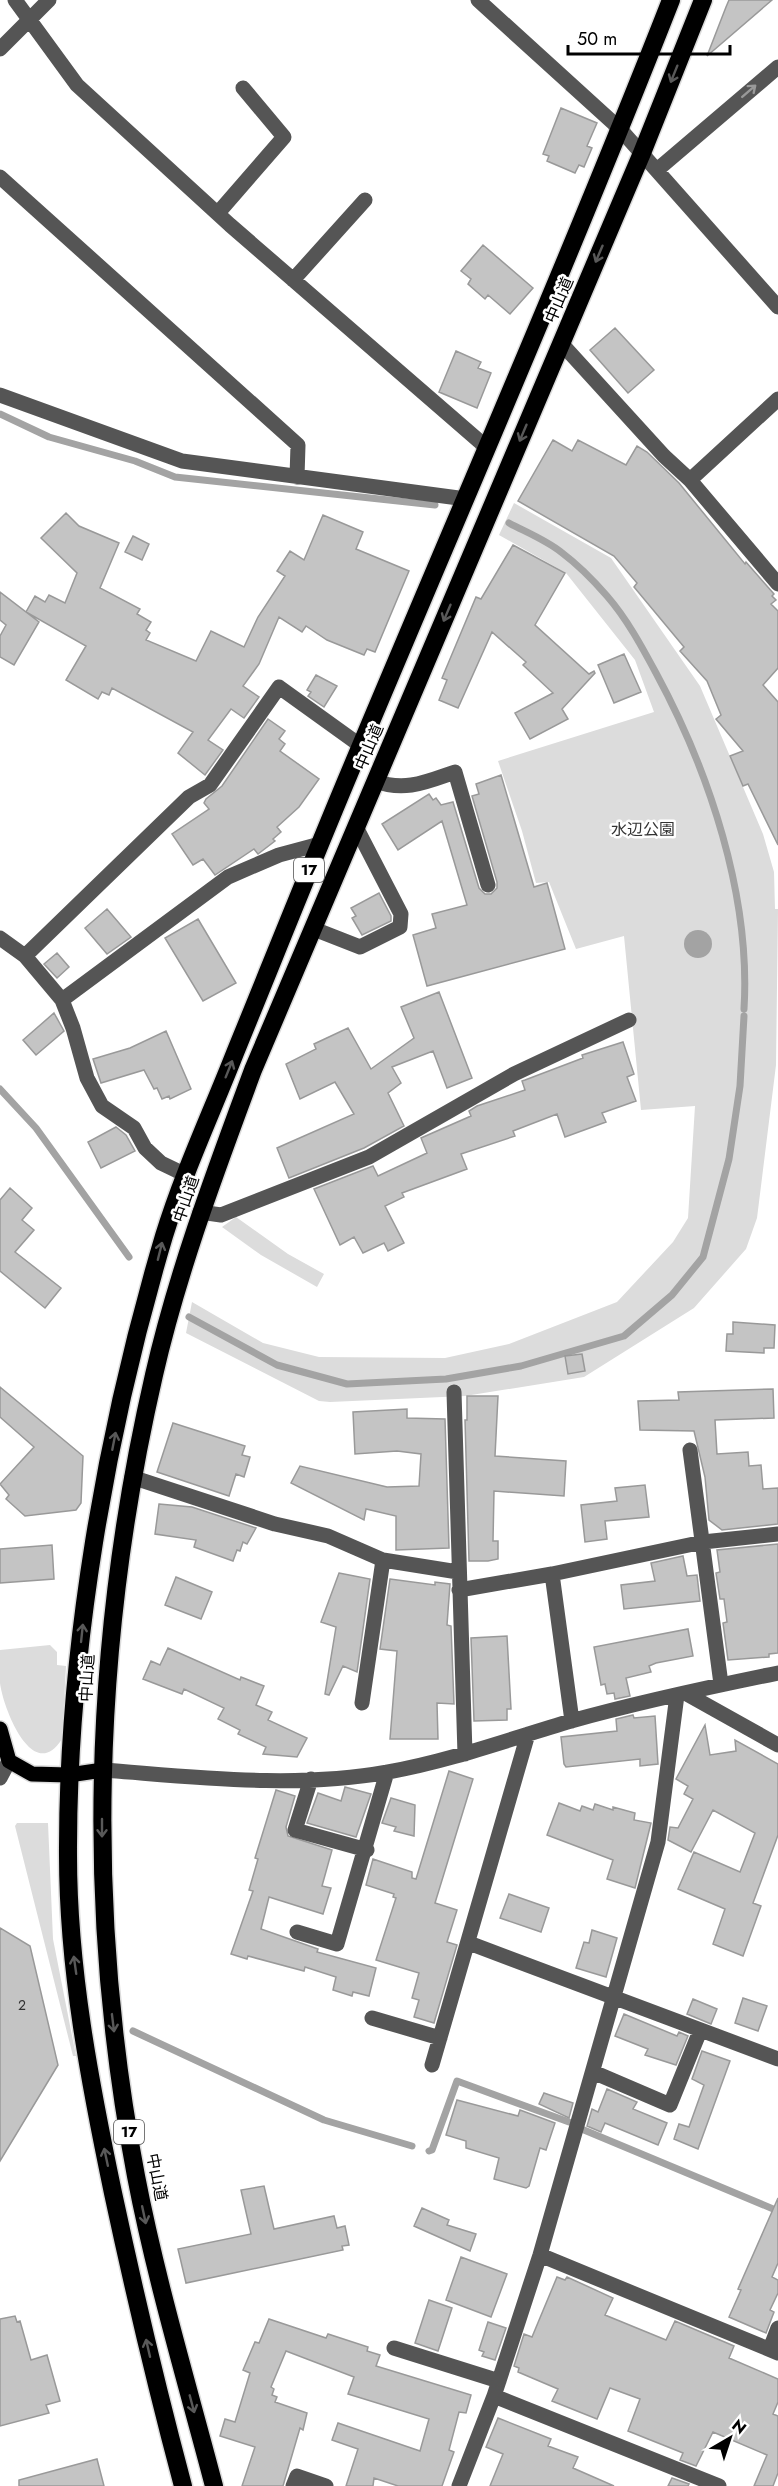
<svg xmlns="http://www.w3.org/2000/svg" width="778" height="2486" viewBox="0 0 778 2486" font-family="Jost,'Noto Sans JP',sans-serif">
  <rect width="100%" height="100%" fill="#fff"/>
  <!-- green -->
  <path fill="#dcdcdc" d="M514,503L611,558L700,686L763,834L774,872L775,909H778L776,1065L757,1218L746,1249L694,1308L584,1377L465,1396L330,1402L319,1401L186,1333L192,1302L263,1343L319,1357L445,1358L509,1344L617,1302L673,1242L688,1218L695,1106L641,1110L624,936L576,949L549,882L536,883L522,831L498,761L654,712L635,660L566,573L499,535Z
    M236,1217L288,1254L324,1274L317,1287L261,1255L222,1227Z
    M50,1645L57,1652V1665L66,1666L62,1739C33,1785 3,1708 0,1683C0,1672 0,1661 0,1650Z
    M17,1823H48L53,1939L76,2056H73L15,1826Z"/>
  <!-- water -->
  <path fill="#a3a3a3" d="M684 944a14 14 0 1 1 28 0a14 14 0 1 1-28 0Z"/>
  <g fill="none" stroke-linecap="round" stroke-linejoin="round">
    <!-- stream -->
    <path stroke="#a3a3a3" stroke-width="7" d="M0,414L49,437L135,461L175,477L435,505
      M509,523C526,532 546,540 561,552C577,564 594,581 607,596C627,619 642,647 656,673C709,771 751,896 744,1009
      M0,1089L36,1128L129,1257
      M189,1317L277,1365L347,1384L446,1379L521,1366L624,1336L672,1295L703,1257L729,1159L740,1086L744,1016
      M133,2031L324,2120L412,2146
      M584,2130L778,2211
      M429,2151L432,2150L457,2081L569,2122"/>
  </g>
  <!-- building -->
  <path fill="#c4c4c4" stroke="#999" stroke-width="1.5" d="M729,0H772L707,56L726,7Z
    M561,108L597,123L587,146L592,148L584,167L579,165L575,173L547,161L549,156L543,154Z
    M483,245L533,288L510,314L488,295L485,299L468,284L471,279L461,271Z
    M615,328L654,370L628,393L590,350Z
    M456,351L481,362L478,368L491,373L477,408L439,392Z
    M553,440L572,451L578,440L626,465L637,446L647,452L679,483L745,564L746,562L774,594L772,596L776,600L771,604L778,611V668L763,685L778,702V845L748,784L743,786L730,756L743,751L716,719L721,715L707,681L680,651L684,647L634,587L637,583L614,556L518,501Z
    M66,513L79,526L119,543L100,588L140,609L137,614L151,622L146,630L150,633L146,640L196,661L211,631L244,647L258,617L285,576L277,571L290,551L304,560L323,515L363,532L356,549L409,571L375,652L367,649L364,655L327,640L306,626L302,632L279,617L259,664L243,686L259,697L244,718L231,709L208,740L223,750L205,775L178,753L193,732L112,688L109,695L102,692L98,699L66,680L86,646L26,612L35,596L45,602L49,595L65,603L77,573L41,538Z
    M133,536L149,544L142,560L125,552Z
    M513,545L565,573L535,625L589,674L594,671L595,673L562,709L568,719L530,739L515,713L553,693L523,665L526,662L492,632L458,708L439,700L447,680L442,678L476,597L481,599Z
    M0,592L39,622L14,665L0,657V636L6,625L0,620Z
    M624,654L641,692L614,703L598,665Z
    M316,675L337,686L324,707L308,696L311,692L307,690Z
    M268,719L285,731L279,739L285,744L280,751L319,779L299,807L277,827L281,832L273,839L275,841L258,854L254,849L215,875L203,859L193,865L172,834L209,809L204,803L206,799L222,786Z
    M501,775L534,887L547,883L565,949L427,986L413,935L436,928L432,914L467,905L442,821L398,850L382,824L429,794L433,800L436,798L441,805L453,802L479,888L485,894H491L497,888V882L472,796L479,794L476,784Z
    M379,893L391,916V921L362,935L352,918L356,916L351,908Z
    M107,909L131,937L107,954L85,928Z
    M198,919L236,983L203,1001L165,938Z
    M57,953L69,967L57,978L44,964Z
    M439,992L472,1078L447,1088L433,1051L392,1067L401,1083L388,1093L404,1126L364,1148L289,1178L277,1148L354,1114L335,1082L300,1099L286,1064L316,1049L314,1044L348,1028L371,1069L414,1038L401,1007Z
    M54,1013L64,1031L36,1055L23,1040Z
    M166,1031L191,1089L170,1099L169,1096L162,1099L157,1088L154,1089L144,1070L101,1083L93,1059L130,1048Z
    M623,1042L634,1074L627,1077L636,1101L602,1113L606,1122L565,1137L557,1114L513,1131L515,1136L461,1154L467,1169L402,1193L404,1197L385,1206L404,1243L388,1251L384,1243L363,1253L354,1237L340,1245L314,1189L373,1166L378,1176L427,1153L421,1138L471,1116L469,1111L477,1106L525,1090L522,1081L525,1080L583,1058L582,1055Z
    M116,1127L126,1135L135,1151L101,1168L88,1142Z
    M10,1188L32,1208L22,1220L34,1230L15,1252L61,1288L45,1308L0,1271V1200Z
    M733,1322L775,1325L774,1348H764V1353L726,1351L727,1334H733Z
    M582,1354L585,1371L568,1374L565,1356Z
    M0,1387L83,1456L81,1503L76,1510L25,1516L6,1499L9,1495L0,1484L34,1447L0,1417Z
    M773,1389L774,1418L715,1420L717,1454L748,1452L749,1466L761,1465L763,1489L778,1488V1524L722,1530L709,1520L705,1477L694,1431L640,1430L638,1401L679,1400L678,1392Z
    M467,1396H498L495,1456L566,1461L564,1496L494,1491L493,1541H498V1559L488,1561H469L465,1420H467Z
    M407,1409V1418L445,1419L449,1548L396,1550V1516L366,1509L364,1520L291,1483L300,1466L387,1487L419,1486L421,1454L397,1451L355,1454L353,1412Z
    M173,1423L245,1446L242,1455L250,1457L244,1477L236,1474L229,1496L157,1472Z
    M645,1485L649,1517L605,1521L607,1539L585,1542L581,1505L617,1501L615,1488Z
    M159,1504L192,1507L256,1528L247,1544L243,1542L240,1551L237,1550L233,1561L194,1547L196,1540L155,1534Z
    M778,1544V1653L769,1654V1657L728,1660L723,1623L727,1622L724,1599H720L716,1573L720,1572L717,1550Z
    M52,1545L54,1579L0,1583V1549Z
    M683,1556L687,1576L697,1575L700,1601L624,1609L621,1585L655,1581L651,1563Z
    M339,1573L370,1579L357,1672L343,1666L329,1695L325,1694L336,1627L321,1622Z
    M176,1577L212,1592L201,1619L165,1605Z
    M390,1579L435,1585V1582L450,1584L447,1625L451,1626L454,1704L437,1703L438,1739H390L397,1651L380,1649Z
    M688,1629L693,1656L656,1663L649,1666L651,1672L626,1678L630,1696L615,1699L614,1693L607,1694L605,1684L601,1685L594,1647Z
    M507,1636L511,1709H507V1720L474,1721L471,1638Z
    M168,1648L240,1680L241,1677L264,1686L256,1705L272,1712L268,1720L307,1738L297,1757L263,1754L266,1747L238,1734L240,1730L218,1719L224,1708L184,1689L182,1694L143,1679L151,1661L160,1665Z
    M633,1715L634,1718L655,1716L658,1764L640,1766V1759L566,1767L564,1764L561,1737L617,1731L616,1719Z
    M705,1725L710,1755L736,1751L735,1740L778,1764V1835L753,1903L761,1906L743,1956L713,1944L725,1909L678,1889L694,1852L740,1872L755,1833L713,1810L691,1852L668,1840L670,1827L678,1828L693,1799L684,1794L688,1786L676,1779Z
    M449,1771L473,1779L435,1903L457,1910L447,1942L457,1945L434,2023L414,2017L419,2000L412,1998L419,1973L376,1960L396,1898L393,1897L394,1894L366,1885L373,1859L412,1872V1878L416,1879Z
    M345,1787L371,1794L356,1837L307,1823L318,1793L341,1801Z
    M276,1790L295,1796L286,1827L288,1836L332,1850L322,1886L331,1888L323,1914L269,1897L261,1929L318,1949L317,1952L376,1968L369,1996L353,1992L352,1996L333,1990L336,1977L305,1967L304,1971L248,1956L247,1959L231,1954L253,1891L249,1890L258,1859L255,1858Z
    M391,1798L415,1805L414,1836L394,1831L396,1827L382,1823Z
    M559,1803L580,1811L582,1806L593,1810L595,1804L613,1810V1807L635,1813L634,1820L651,1823L635,1888L607,1879L613,1860L547,1835Z
    M509,1894L549,1908L541,1932L500,1918Z
    M0,1928L30,1946L58,2065L0,2161Z
    M592,1930L617,1938L606,1977L576,1968L584,1942L589,1943Z
    M743,1998L767,2006L758,2031L735,2023Z
    M693,1999L717,2009L711,2024L687,2014Z
    M624,2014L677,2036L679,2032L688,2036L676,2065L645,2055L648,2049L615,2036Z
    M702,2051L730,2061L698,2149L674,2139L679,2124L689,2127L704,2085L692,2079Z
    M607,2089L637,2102L633,2109L667,2123L658,2145L605,2123L601,2132L587,2126L592,2109L598,2112Z
    M544,2093L573,2103L569,2118L539,2104Z
    M457,2100L518,2116L520,2110L555,2123L546,2150L540,2148L529,2186L526,2188L494,2179L499,2158L466,2148V2141L446,2135Z
    M264,2186L274,2229L334,2216L337,2228L345,2226L349,2245L342,2246L343,2250L186,2283L178,2249L251,2234L241,2190Z
    M778,2198V2263L772,2277L778,2280V2293L770,2310L774,2312L766,2333L729,2317L741,2290L738,2289Z
    M422,2208L449,2220L447,2225L476,2234L470,2251L414,2226Z
    M461,2257L507,2274L491,2317L446,2300Z
    M557,2277L565,2280L567,2277L613,2298L605,2315L666,2340L675,2321L734,2346L729,2358L778,2379V2402L773,2414L778,2416V2473L773,2486H754L767,2455L713,2432L696,2466L680,2460L683,2453L628,2431L640,2399L610,2388L597,2419L552,2401L558,2389L518,2372L519,2368L514,2366L524,2334L532,2337Z
    M429,2300L452,2308L438,2351L415,2343Z
    M15,2316L17,2322L20,2321L31,2360L47,2355L60,2401L46,2405L49,2413L0,2426V2319Z
    M269,2319L326,2338L328,2334L368,2347L367,2351L380,2355L376,2366L471,2395L466,2413L459,2412L449,2450L454,2452L442,2486H398L374,2478L373,2486H346L358,2449L332,2440L338,2423L420,2451L429,2419L348,2394L354,2377L286,2351L271,2387L274,2389L272,2395L277,2397L275,2402L307,2413L303,2430L300,2428L283,2486H242L255,2447L220,2436L225,2419L235,2422L250,2373L243,2370L255,2342L259,2343Z
    M488,2322L506,2328L495,2360L482,2356L484,2352L479,2350Z
    M498,2418L551,2439L548,2446L578,2457L573,2468L614,2486H490L503,2454L486,2447Z
    M97,2459L104,2486H19V2480Z
    M672,2478L689,2484L688,2486H668Z"/>
  <g fill="none" stroke-linecap="round" stroke-linejoin="round">
    <defs>
      <path id="major" d="M0,1729L9,1761L32,1774L69,1775L103,1770"/>
      <path id="highway" d="M183,2486C157,2389 134,2291 113,2193C90,2083 68,1969 68,1856C67,1653 106,1431 164,1236C183,1174 211,1114 235,1053C273,960 310,867 349,774C457,516 569,260 671,0
        M214,2486C187,2383 156,2280 136,2176C85,1908 93,1640 154,1375C178,1270 216,1170 253,1070L642,153L703,0"/>
    </defs>
    <!-- major casing -->
    <use href="#major" stroke="#dbdbdb" stroke-width="18"/>
    <!-- highway casing -->
    <use href="#highway" stroke="#dbdbdb" stroke-width="21"/>
    <!-- minor -->
    <path stroke="#555" stroke-width="15" d="M15,0L77,85L230,225L486,447
      M478,0L620,129L778,307
      M0,49L49,0
      M657,170L778,67
      M0,177L298,445L297,477
      M218,213L284,137L243,88
      M293,280L365,200
      M561,343L664,456L690,480L778,584
      M0,395L182,461L466,499
      M690,480L778,399
      M375,781C405,792 426,782 455,772L488,885
      M314,929L360,947L400,927L401,914L356,827
      M0,938L25,956L62,1000L73,1028L87,1078L102,1106L134,1128L145,1148L161,1163L186,1175
      M25,956L189,797L210,785L279,687L361,746
      M62,1000L228,877L279,855L320,844
      M200,1212L221,1215L369,1157L514,1074L629,1020
      M454,1392L465,1754
      M690,1450L721,1684
      M132,1477L275,1524L328,1536L383,1560L458,1572
      M552,1574L572,1721
      M459,1590L552,1574L703,1542L778,1534
      M685,1693L778,1745
      M362,1703L383,1560
      M103,1770C197,1777 294,1789 388,1772C450,1761 510,1739 571,1721C639,1702 709,1687 778,1673
      M0,1778L9,1761
      M311,1779L295,1830L367,1850
      M297,1932L337,1944L387,1772
      M469,1943L778,2059
      M372,2018L440,2038
      M432,2065L528,1734
      M593,2072L670,2105L700,2031
      M540,2255L778,2353
      M394,2348L499,2381
      M770,2349L778,2328
      M494,2396L719,2486
      M293,2486L297,2476L326,2486
      M459,2486L494,2396L540,2255L658,1842L677,1695"/>
    <!-- major -->
    <use href="#major" stroke="#000" stroke-width="15"/>
    <!-- highway -->
    <use href="#highway" stroke="#000" stroke-width="18"/>
  </g>
  <!-- one-way arrows -->
  <defs><path id="oneway-shaft" d="M-6 0H5M1.5-3L5.5 0L1.5 3" fill="none" stroke-width="1.6" stroke-linecap="round" stroke-linejoin="round" transform="scale(1.5)"/></defs>
  <g stroke="#595959">
    <use href="#oneway-shaft" transform="translate(674 74) rotate(112)"/>
    <use href="#oneway-shaft" transform="translate(599 254) rotate(113)"/>
    <use href="#oneway-shaft" transform="translate(523 433) rotate(113)"/>
    <use href="#oneway-shaft" transform="translate(447 613) rotate(113)"/>
    <use href="#oneway-shaft" transform="translate(229 1069) rotate(-68)"/>
    <use href="#oneway-shaft" transform="translate(160 1251) rotate(-76)"/>
    <use href="#oneway-shaft" transform="translate(114 1441) rotate(-79)"/>
    <use href="#oneway-shaft" transform="translate(82 1633) rotate(-84)"/>
    <use href="#oneway-shaft" transform="translate(102 1828) rotate(90)"/>
    <use href="#oneway-shaft" transform="translate(75 1965) rotate(-98)"/>
    <use href="#oneway-shaft" transform="translate(113 2023) rotate(83)"/>
    <use href="#oneway-shaft" transform="translate(106 2157) rotate(-102)"/>
    <use href="#oneway-shaft" transform="translate(144 2215) rotate(78)"/>
    <use href="#oneway-shaft" transform="translate(148 2348) rotate(-103)"/>
    <use href="#oneway-shaft" transform="translate(192 2404) rotate(75)"/>
  </g>
  <use stroke="#999" href="#oneway-shaft" transform="translate(749 91) rotate(-41)"/>
  <g text-anchor="middle" dominant-baseline="central" stroke-width="5" stroke-linejoin="round" paint-order="stroke">
    <!-- number labels -->
    <g font-size="14" fill="#313131">
      <text x="22" y="2005">2</text>
    </g>
    <!-- shield labels -->
    <g fill="#fff" stroke="#4c4c4c" stroke-width="1.5">
      <rect x="294" y="858" width="30" height="24" rx="4.5"/>
      <rect x="114" y="2120" width="30" height="24" rx="4.5"/>
    </g>
    <g font-size="15" font-weight="bold" fill="#000">
      <text x="309" y="870">17</text>
      <text x="129" y="2132">17</text>
    </g>
    <!-- street labels -->
    <g font-size="16" fill="#000" stroke="#fff">
      <text transform="translate(559 300) rotate(-67)">中山道</text>
      <text transform="translate(369 747) rotate(-67)">中山道</text>
      <text transform="translate(186 1199) rotate(-71)">中山道</text>
      <text transform="translate(87 1678) rotate(-87)">中山道</text>
      <text transform="translate(157 2177) rotate(79)">中山道</text>
    </g>
    <!-- park labels -->
    <g font-size="16" fill="#333" stroke="#fff">
      <text x="643" y="829">水辺公園</text>
    </g>
  </g>
  <!-- north arrow -->
  <g transform="translate(730 2438) rotate(39)" stroke="#ffffff" stroke-width="4.5" paint-order="stroke">
  <path d="M0-4.5L10 22L0 15L-10 22Z" fill="#000000"/>
  <text y="-9" font-size="16" font-weight="bold" text-anchor="middle" fill="#000000">N</text>
  </g>
  <!-- scale -->
  <path d="M568 45v9h162v-9" fill="none" stroke="#000000" stroke-width="3"/>
  <text x="577" y="45" font-size="18" fill="#000000" stroke="#ffffff" stroke-width="4.5" paint-order="stroke">50 m</text>
</svg>
